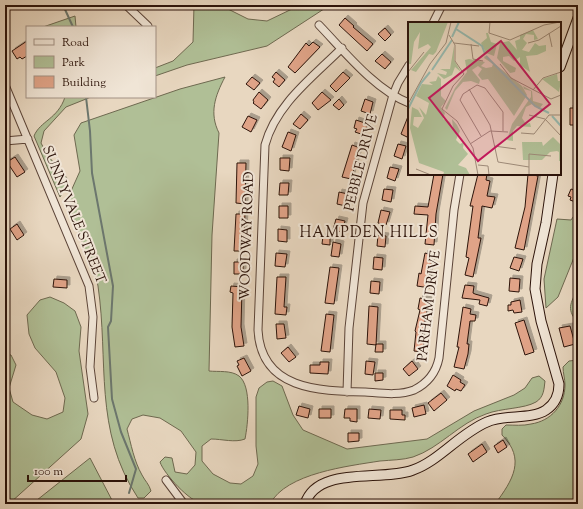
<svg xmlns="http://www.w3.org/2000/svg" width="583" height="509" viewBox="0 0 583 509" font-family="'Sorts Mill Goudy',serif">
  <defs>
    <filter id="shadow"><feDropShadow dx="3" dy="-3" stdDeviation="0" flood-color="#0004"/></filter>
  </defs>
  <rect width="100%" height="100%" fill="#e8d7c0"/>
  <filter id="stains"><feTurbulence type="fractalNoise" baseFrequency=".005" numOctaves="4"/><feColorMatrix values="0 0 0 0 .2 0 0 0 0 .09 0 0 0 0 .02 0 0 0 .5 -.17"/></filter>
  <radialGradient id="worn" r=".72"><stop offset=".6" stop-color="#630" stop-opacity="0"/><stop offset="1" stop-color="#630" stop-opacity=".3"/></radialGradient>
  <!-- green -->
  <path fill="#b0bf96" stroke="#6e6950" d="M194,5H220L248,19L267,21L292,9L296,5H330L267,46L187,65L155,76V68L173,61L193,42Z
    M75,16L76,27H43Z
    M225,77C215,96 209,113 219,133L212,235L209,371C218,372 231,370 239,376C252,386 248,424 245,439C235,443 222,439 211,439L202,446V461L213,474L230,483L241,484L253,476L258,464L256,446V397L259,388L267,382L273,381L282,386L293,415L303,430L347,449L427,439L474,411L514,395L525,388L532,378L539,376L545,381C544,389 544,397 536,402C524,409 501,408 486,414C459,423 440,448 413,457C403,460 391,460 380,461C349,466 286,473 270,504C251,504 220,507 203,504C190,502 164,474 160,462L165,457L172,458L175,472L187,474L195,465L196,452L181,431L160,418L143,415L132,419L127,429C131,444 134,461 142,475C145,481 149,484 151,491L144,498H138C93,430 109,361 98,286C96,274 89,262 85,251C79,234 73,217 67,200L80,171L74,135L81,123L180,89Z
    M65,97H91L66,107L44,131L41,143L48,156L67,178L66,187L60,197L34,136C40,121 58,119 65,97Z
    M578,210V256L575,255L558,297L546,308L544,279L557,219L571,220Z
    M578,286V323C564,307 573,302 578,286Z
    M50,297L64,303L75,311L81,327L79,351L88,414L81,439L10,503L5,498V354L11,355L16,365L9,388L13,402L32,415L47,419L63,412L65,398L56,372L35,348L29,334L27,315L40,300Z
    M578,360V504H495C513,480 526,459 502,435V429L506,425C514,425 523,426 531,424C551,421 565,405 565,385C565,379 563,373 563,367L569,361Z
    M90,458L114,504H32Z"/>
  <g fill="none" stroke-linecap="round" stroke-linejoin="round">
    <!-- stream -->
    <path stroke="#6c776e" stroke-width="2" d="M63,5L73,27
      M86,97L90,131L92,173L113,286L111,321L108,327L112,399L121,432L136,469L129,493"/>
  </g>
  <!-- building -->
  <path fill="#e0a387" stroke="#2c130a" filter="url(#shadow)" d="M345,18L354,26L353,27L373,44L367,51L339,25Z
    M385,28L391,35L385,41L378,34Z
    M27,41V56L22,59L20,57L17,59L12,51Z
    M313,42L320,47L295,73L288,67L306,43L309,46Z
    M382,54L391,62L385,69L375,61Z
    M276,72L285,80L279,87L273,82L275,79L272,77Z
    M343,72L350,78L336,92L330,86Z
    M252,77L260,83L254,90L246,84Z
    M259,92L268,100L261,109L253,103L254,102L253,100Z
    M322,92L331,100L318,110L312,103Z
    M339,99L344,105L339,110L333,105Z
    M365,99L373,102L370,114L361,111Z
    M570,108H578V125H570Z
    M301,114L308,120L300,129L293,124Z
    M409,114V133L407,137L401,134Z
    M248,116L257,120L251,132L242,127Z
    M356,120L368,124L364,135L355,132L357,129L354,128Z
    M288,132L296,135L291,151L282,147Z
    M398,144L406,146L402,159L394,156Z
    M352,145L360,148L351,179L342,177Z
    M15,157L25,172L17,177L7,162Z
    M280,158H290L289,171L280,170Z
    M237,163H246L245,204L236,203Z
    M390,167L399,169L395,181L387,178Z
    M434,174H443L436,214L434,245L425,244L428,215L414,214L415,206L428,207Z
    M478,174H487L486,180L490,181L487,196L495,197L492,208L482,206L478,238H481L473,277L465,275L469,258L466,257L473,206H470Z
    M528,174L538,176L524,250L515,248L525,207Z
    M280,183H289L288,195H279Z
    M384,189L393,190L391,202L382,200Z
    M571,189L578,192V203L570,200L571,197L568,196Z
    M339,192L348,194L346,206L337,204Z
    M279,206H288V218H279Z
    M381,210L390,212L386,225L378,223Z
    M236,214H245L243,251H234Z
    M336,219L345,221L342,232L333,230Z
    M17,224L24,235L17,240L10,229Z
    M278,229L287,230V242L278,241Z
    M378,235L386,236L385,247L377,246Z
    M323,236L330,237V245L322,244Z
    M333,242L341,244L339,257L331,256Z
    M276,253L287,254L285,267L275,266Z
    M425,253L433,255L429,275H431L430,288L417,286L419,273L421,274Z
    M374,257L383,258L382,270L373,269Z
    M514,257L523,259L519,271L510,268Z
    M234,262H243V274H234Z
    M330,267L339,268L334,304L325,303Z
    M277,277H286L284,307H287L286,315L275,314Z
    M510,278L520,279L519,292L509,291Z
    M54,279L67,280V288L53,287Z
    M371,281L380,282L379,294L370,293Z
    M465,285L474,286L473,293L475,294L489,298L487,306L479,304L480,300L462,298Z
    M231,286L242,287L241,327L244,346L235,347L232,327L233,293L230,292Z
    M420,298L429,300L421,341H424L423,352L414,351L416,332L415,331L420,310L418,309Z
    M520,300L522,312L514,313L513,310L508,311V305H511V302Z
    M369,306L378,307L376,345L367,344Z
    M463,307L471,309L470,314L476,315L475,321H470L467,344H469L468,354L464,369L454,367L459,347H457Z
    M326,314L334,315L330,352L321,351Z
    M524,320L534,352L525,355L515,323Z
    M276,324H284L286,338L277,339Z
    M570,326L575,344L564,347L559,328Z
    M376,344H383V352H375Z
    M288,347L296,357L289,362L281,353Z
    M244,358L251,371L242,376L237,366L239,365L237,361Z
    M366,361L375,362L373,375L365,374Z
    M412,361L418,369L409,376L403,369Z
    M320,362H329L328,374L310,373V365H320Z
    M375,373H383V380L375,381Z
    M453,375L461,380L460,382L465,385L461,391L456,389L455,391L447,386Z
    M441,393L447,400L434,411L428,403Z
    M424,405L426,414L414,417L412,408Z
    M299,406L310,409L308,418L296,415Z
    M319,409H331V418H319Z
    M345,409H357V422L350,421V418H344Z
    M369,409L381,410L380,419L368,418Z
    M390,410H402V415H405V420L390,419Z
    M348,433H359V441L348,442Z
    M503,440L507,447L498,453L494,446Z
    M482,444L487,452L473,462L468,454Z"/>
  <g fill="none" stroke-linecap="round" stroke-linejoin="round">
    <defs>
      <path id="street" d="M126,5L148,26
        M433,23L442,5
        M319,25C344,51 375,90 409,103
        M342,48C313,77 276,104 265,145L258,330C261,390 319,391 365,392C380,393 399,396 414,390C428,383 436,373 439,358L454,210L460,174
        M5,85L89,286L93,317L90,367L94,398
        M5,141L28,139
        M347,392L349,328L363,203L393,95L398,83L409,65
        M166,480L184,504"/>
      <path id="secondary" d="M560,67L578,18
        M305,504C317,465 382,482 413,470C439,461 459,434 487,422C505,414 531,420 546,410C555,404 559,395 559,384L541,321L535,289L537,264L546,223L553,174"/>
    </defs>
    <!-- street casing -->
    <use href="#street" stroke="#5b4438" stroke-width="9"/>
    <!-- secondary casing -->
    <use href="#secondary" stroke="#2c130a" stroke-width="11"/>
    <!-- street -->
    <use href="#street" stroke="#f0e5d6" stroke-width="7"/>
    <!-- secondary -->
    <use href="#secondary" stroke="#f0e5d6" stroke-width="9"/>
  </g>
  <g text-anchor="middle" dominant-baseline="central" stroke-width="4" stroke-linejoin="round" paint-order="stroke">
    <!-- street labels -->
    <g font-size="14" fill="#2c130a" stroke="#f0e5d6">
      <text transform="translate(362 163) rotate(-76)">PEBBLE DRIVE</text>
      <text transform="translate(73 215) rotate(68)">SUNNYVALE STREET</text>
      <text transform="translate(248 236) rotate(-88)">WOODWAY ROAD</text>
      <text transform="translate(430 306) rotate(-83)">PARHAM DRIVE</text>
    </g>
    <!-- neighbourhood labels -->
    <g font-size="15" letter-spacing="1" fill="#2c130a" stroke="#f0e5d6">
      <text x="369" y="233">HAMPDEN HILLS</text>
    </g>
  </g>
  <!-- overview -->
  <g transform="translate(408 22)">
    <rect width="153" height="153" fill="#e8d7c0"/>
    <path d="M0,0H40L28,30L25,33L21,32L8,50L3,48L23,25L20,22L10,27L12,10L6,20L3,42H0ZM125,8L130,17L126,18V13L118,12L115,17L119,21L114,28L121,30L127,21L131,24L138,23V29L129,33L118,34L122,50L112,43V35L106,39L101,34L95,35V39L108,46L107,50L102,51L89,36L92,21L101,19L109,28L107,19L112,17V13ZM78,11H80L83,20L89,22L86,34L78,31L73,21L79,16ZM46,24V38L53,50L47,45L44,53L36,57L29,51L38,53L39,50L32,47H42ZM77,34L114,64L119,73L106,94L80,57L74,58L70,53L74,47L70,44L64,48L72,58L71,62L63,59L55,60L47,69L39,88L37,86L47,66L59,50L57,38L61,37L77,40L73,44L78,46L84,45L85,42L76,36ZM149,52L150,59H153L151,70L134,57ZM30,54L33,57V74L38,79L33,85L37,91L35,97L42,100L45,107L44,97L49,103L52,109L48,118L52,122L56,120L55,126L60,132L50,143L58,146L62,153H35L36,150L11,141L2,106L4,85L10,88L14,95H6L5,103L10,106L16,96L11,85L18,93L21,81L8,74L14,62L25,63L21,60L28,59ZM115,64L124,69L125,79L135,82L131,87L124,82L118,85L114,96L118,102L122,101L123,105L109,104L105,109V119L99,118L104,102L123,75V69L116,67ZM145,115L153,123V139H151V130L149,129L142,130L134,138H115L114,120H134L135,124Z" fill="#b0bf96"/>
    <path fill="none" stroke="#97bab0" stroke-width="2" d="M48,7L74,24L77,32M44,15L51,0M78,34L127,84L141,91M24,48L44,18M0,87L13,61L22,50M144,94L153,104"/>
    <path fill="none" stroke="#9d8977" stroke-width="1" d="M82,0L81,11L102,18L136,3L152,0M141,11L144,25M41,13L47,23V39L56,52L45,64L34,87L49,99L65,126L70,153M46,21L71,24M120,21L131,18L153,4M63,22L65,37L75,39M92,42L103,56L143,77L153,73M0,50L16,30M61,67L82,103L90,140L121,145M125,68L135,56L153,50M0,82L22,42L38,21L43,0M121,93L137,97L153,114M113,111L126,112L141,93H153M73,114L52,78L55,72L69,63L77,66L95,90V109M62,122L82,109L100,110M86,124L108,127M70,143L80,144L81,153M8,147L23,153M121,153V132L143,134"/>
    <path fill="#c2185b" fill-opacity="0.15" stroke="#c2185b" stroke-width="2" d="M93,19L142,82L70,139L21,76Z"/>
    <rect width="153" height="153" fill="none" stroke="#2c130a" stroke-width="2"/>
  </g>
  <!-- margin -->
  <rect width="583" height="509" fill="none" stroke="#e8d7c0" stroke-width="20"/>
  <rect x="6" y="6" width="571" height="497" fill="none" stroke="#2c130a" stroke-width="2"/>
  <rect x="10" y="10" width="563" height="489" fill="none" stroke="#2c130a"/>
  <!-- legend -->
  <rect x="26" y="26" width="130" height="72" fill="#f0e5d6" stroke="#a29184"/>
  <rect x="34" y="39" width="20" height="6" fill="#f0e5d6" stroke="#a29184"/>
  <text x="62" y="46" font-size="12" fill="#2c130a">Road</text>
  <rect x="34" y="56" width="20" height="12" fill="#b0bf96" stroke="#a29184"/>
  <text x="62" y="66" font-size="12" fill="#2c130a">Park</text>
  <rect x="34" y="76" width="20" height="12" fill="#e0a387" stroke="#a29184"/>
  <text x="62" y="86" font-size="12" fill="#2c130a">Building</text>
  <!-- scale -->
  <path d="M28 475v6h98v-6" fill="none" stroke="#2c130a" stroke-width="2"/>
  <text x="34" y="475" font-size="12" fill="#2c130a" stroke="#f0e5d6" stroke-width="3" paint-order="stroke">100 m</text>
  <rect width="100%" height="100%" filter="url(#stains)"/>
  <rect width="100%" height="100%" fill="url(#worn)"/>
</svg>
